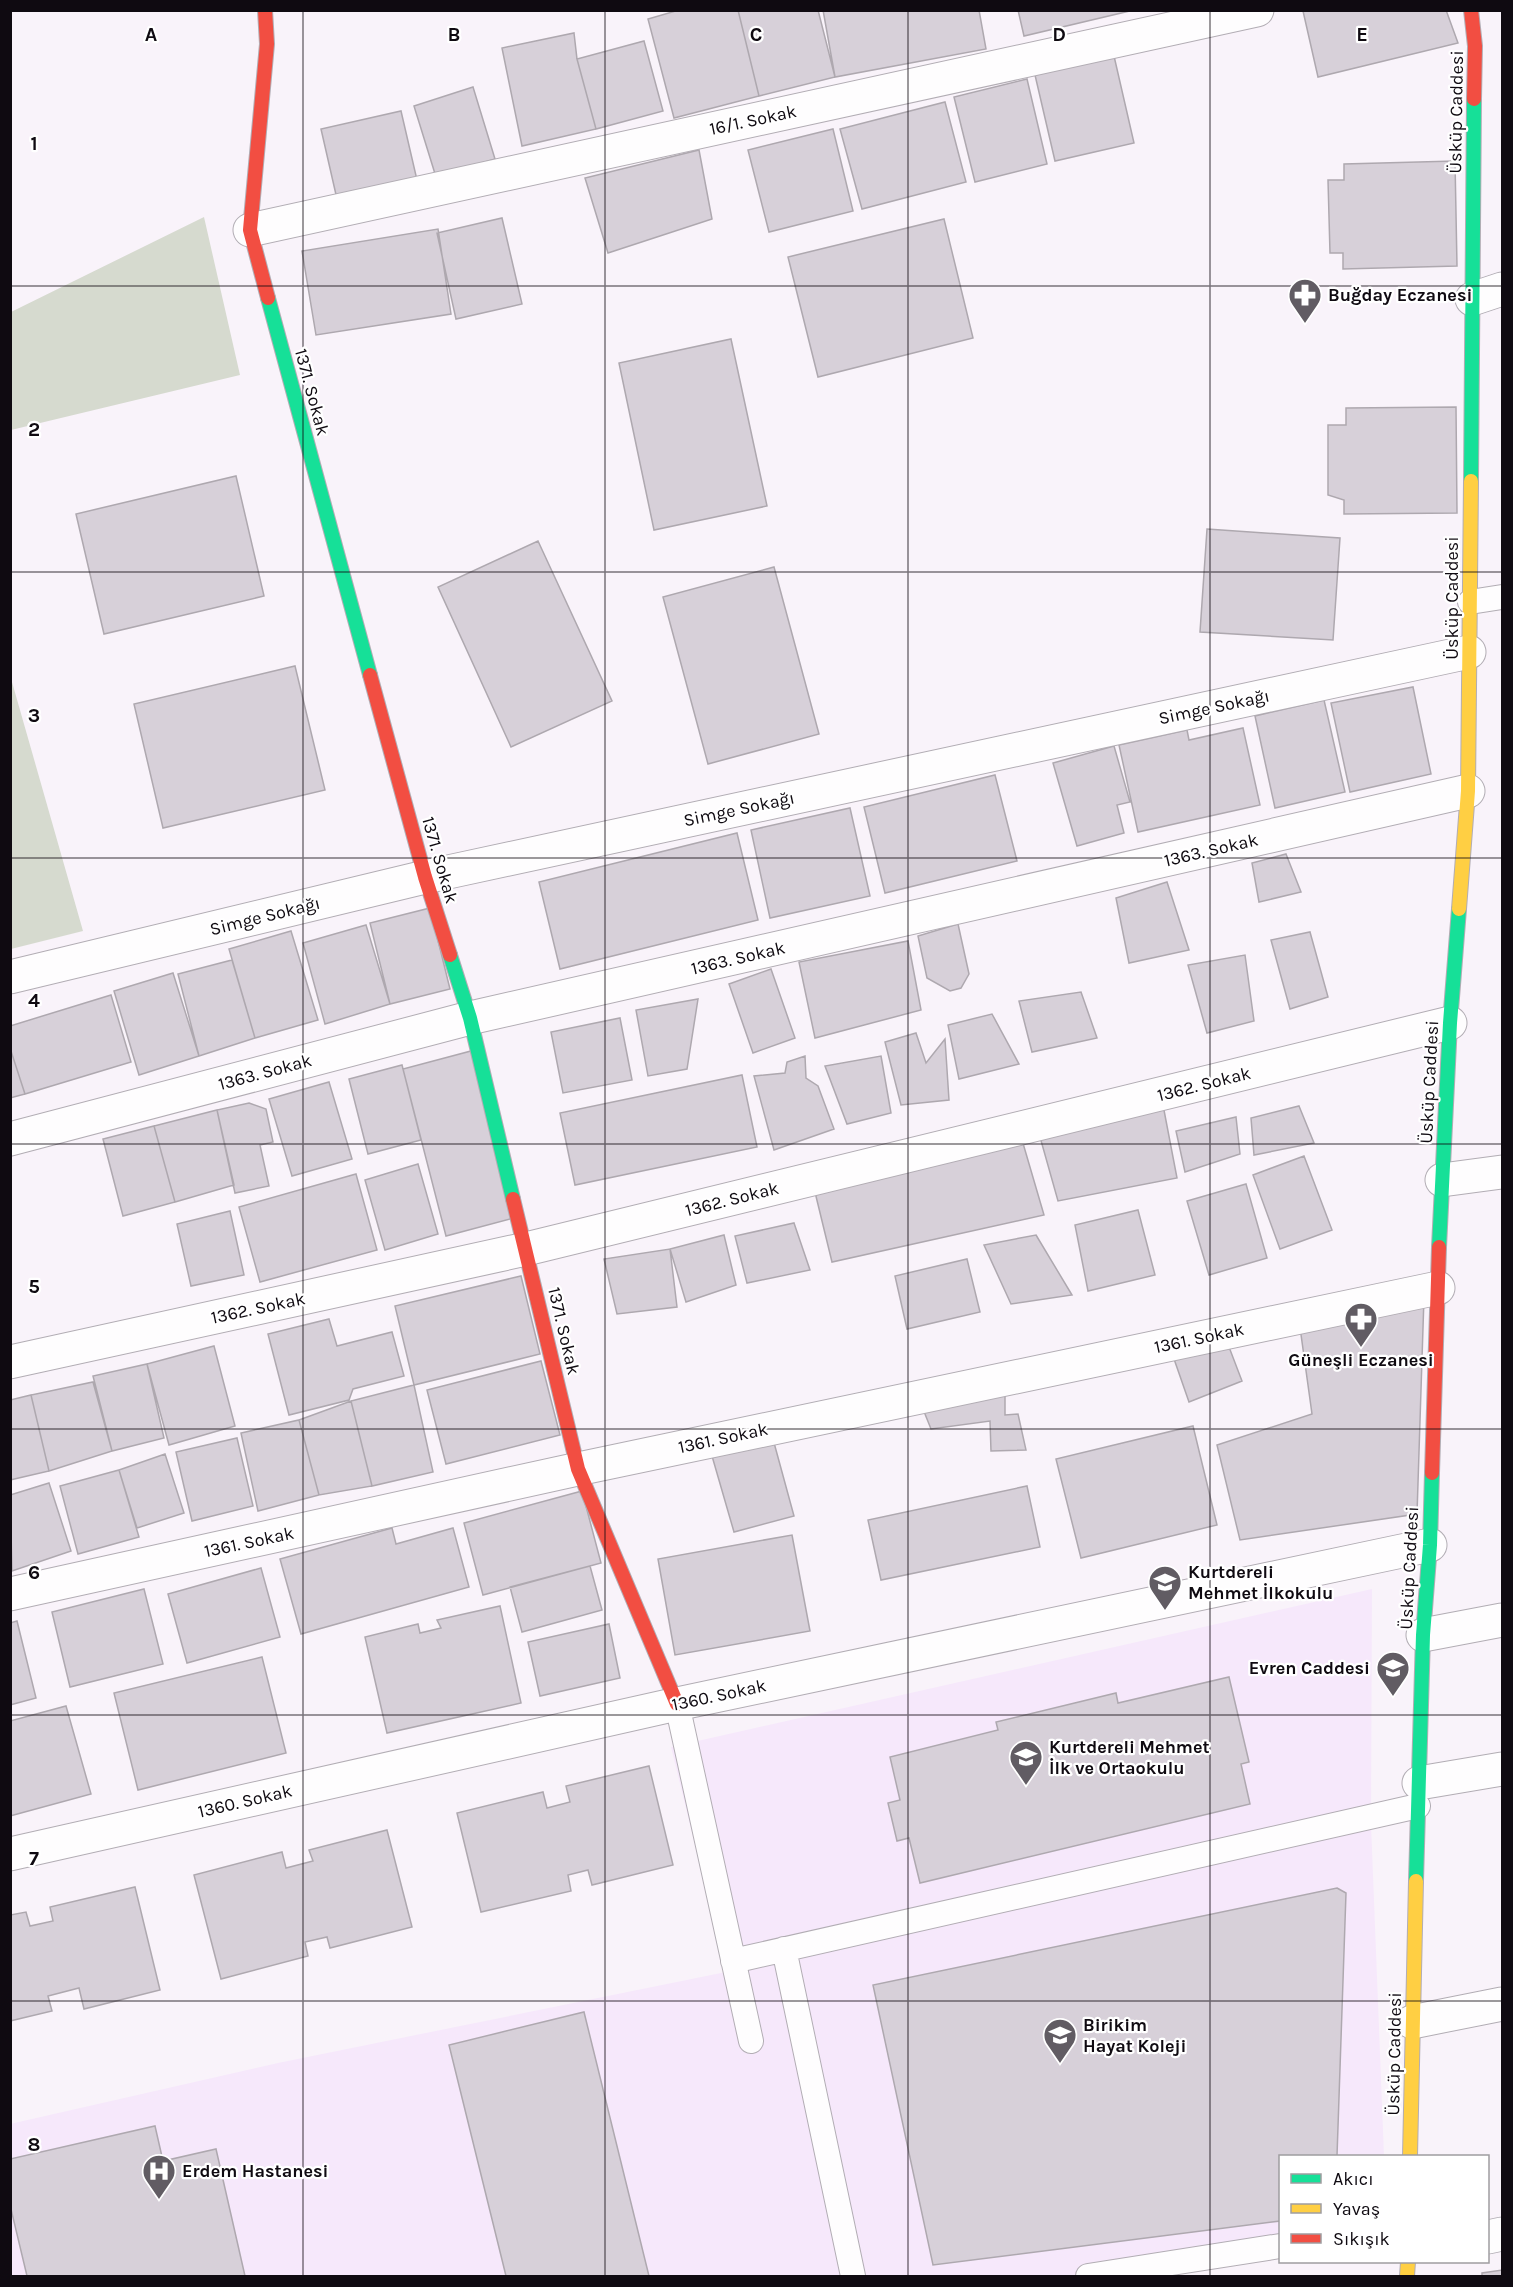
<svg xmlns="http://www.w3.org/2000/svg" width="1513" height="2287" viewBox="0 0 1513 2287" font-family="Karla,sans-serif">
  <rect width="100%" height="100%" fill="#f9f3fa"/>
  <!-- built -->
  <path fill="#f6e8fb" d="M1372,1589L1371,1824L1384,2156H1280V2252L1140,2276H11L10,2124L278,2063L726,1972L671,1747Z"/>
  <!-- green -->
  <path fill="#d6dacf" d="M204,217L240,375L11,430V312Z
    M10,675L83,931L11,949H10Z"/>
  <!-- building -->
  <path fill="#d7d0d9" stroke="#aea8af" stroke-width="1.5" d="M679,10H738L759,96L674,118L648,19Z
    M738,10H818L835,77L759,96Z
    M823,10H979L986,49L835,77Z
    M1018,10H1134L1024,36Z
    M1307,10H1446L1458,43L1318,77L1303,11Z
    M574,33L577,59L596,129L522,146L502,48Z
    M644,41L663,111L596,129L577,59Z
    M1114,56L1134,143L1055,161L1035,75Z
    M1027,79L1047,164L975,182L954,97Z
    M473,87L495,159L436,177L414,106Z
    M945,102L966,182L862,209L840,129Z
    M401,111L417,180L337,199L321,129Z
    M833,129L853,211L769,232L748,150Z
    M699,150L712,219L608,253L585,178Z
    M1455,161L1457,266L1343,269V253H1330L1328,180H1344V164Z
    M502,218L522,304L456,319L437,233Z
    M944,219L973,338L818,377L788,257Z
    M438,229L451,314L316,335L302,251Z
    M731,339L767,506L654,530L619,363Z
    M1456,407L1457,513L1344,514V500L1328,495V425H1346V408Z
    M236,476L264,596L104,634L76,514Z
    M1207,529L1340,538L1333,640L1200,632Z
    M538,541L612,701L511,747L438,587Z
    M774,567L819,734L708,764L663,597Z
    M295,666L325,790L163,828L134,704Z
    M1413,687L1431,774L1350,792L1331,703Z
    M1324,700L1345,792L1275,808L1255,716Z
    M1243,728L1260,805L1138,832L1119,745L1187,730L1189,740Z
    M1114,746L1130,802L1117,805L1124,833L1077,846L1053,763Z
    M995,775L1017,861L885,893L864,807Z
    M850,808L870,896L770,918L751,830Z
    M737,833L758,920L560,969L539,882Z
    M1286,854L1301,892L1259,902L1252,863Z
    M1167,882L1189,950L1129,963L1116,898Z
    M430,908L450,989L390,1004L370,923Z
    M958,924L969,974L961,988L950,991L927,978L918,936Z
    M366,925L390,1004L325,1024L303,943Z
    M291,931L318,1020L255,1038L229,949Z
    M1310,932L1328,997L1290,1009L1271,940Z
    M908,941L921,1010L815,1038L799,962Z
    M1245,955L1254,1021L1207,1033L1188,965Z
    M232,960L255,1038L199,1056L178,974Z
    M771,969L795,1038L753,1053L729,984Z
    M173,973L199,1056L139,1075L114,991Z
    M1081,992L1097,1038L1032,1052L1019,1001Z
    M111,995L131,1062L25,1094L10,1048V1026Z
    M698,999L687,1069L648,1076L636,1010Z
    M992,1014L1019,1064L959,1079L948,1025Z
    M620,1018L632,1080L563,1093L551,1032Z
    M916,1033L926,1063L945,1039L949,1100L901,1105L885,1042Z
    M10,1048L25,1094L10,1098Z
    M471,1051L514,1218L446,1236L403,1069Z
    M805,1056L806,1078L818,1086L834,1129L774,1150L754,1076L785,1073L787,1062Z
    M881,1056L891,1113L847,1124L825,1066Z
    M402,1065L421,1140L368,1154L349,1079Z
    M742,1075L757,1147L575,1185L560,1113Z
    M329,1082L352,1159L292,1176L269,1099Z
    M249,1103L266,1109L273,1142L260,1145L269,1186L235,1193L217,1110Z
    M1163,1105L1177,1178L1058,1201L1040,1137Z
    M1299,1106L1314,1143L1254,1155L1251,1118Z
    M217,1110L234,1185L175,1202L154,1126Z
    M1236,1117L1240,1154L1185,1172L1176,1131Z
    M154,1126L175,1202L123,1216L103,1139Z
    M1020,1133L1044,1215L832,1262L813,1184Z
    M1304,1156L1332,1230L1280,1249L1253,1175Z
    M418,1164L438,1234L385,1250L365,1180Z
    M356,1174L377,1250L260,1282L239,1207Z
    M1246,1184L1267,1258L1209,1275L1187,1201Z
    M1138,1210L1155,1275L1088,1291L1075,1225Z
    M230,1211L244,1275L191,1286L177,1224Z
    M794,1223L810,1270L747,1283L735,1236Z
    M724,1235L736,1285L686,1302L670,1249Z
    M1036,1235L1072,1295L1011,1304L984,1245Z
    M670,1249L677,1307L617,1314L604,1259Z
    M967,1259L980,1312L907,1329L895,1276Z
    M521,1276L540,1354L414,1385L395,1306Z
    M1424,1297L1417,1514L1240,1540L1217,1445L1312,1414L1299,1320Z
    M329,1319L337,1346L392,1332L404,1376L353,1389L349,1400L289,1415L268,1334Z
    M214,1346L235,1426L169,1445L147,1364Z
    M1229,1347L1242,1381L1189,1402L1173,1356Z
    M541,1361L560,1435L446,1464L427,1390Z
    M147,1364L164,1438L112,1451L93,1376Z
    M93,1382L112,1451L49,1471L31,1395Z
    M414,1385L433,1472L372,1486L351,1401Z
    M1005,1391V1415L1018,1414L1026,1450L991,1451L990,1421L931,1429L923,1409Z
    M31,1395L49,1471L10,1480V1400Z
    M351,1401L372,1486L319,1495L299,1420Z
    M299,1420L319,1495L258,1511L241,1433Z
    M1193,1426L1217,1525L1081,1558L1056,1459Z
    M237,1438L253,1506L192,1521L176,1452Z
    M773,1439L794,1516L734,1532L712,1456Z
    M165,1454L184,1513L137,1528L119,1470Z
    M119,1470L139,1537L78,1554L60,1486Z
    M49,1483L71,1551L12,1571L10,1495Z
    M1027,1486L1040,1547L881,1580L868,1520Z
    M582,1491L601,1563L483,1595L464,1523Z
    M392,1528L396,1544L453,1528L469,1587L301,1634L280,1559Z
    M792,1535L810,1631L675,1655L658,1559Z
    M590,1566L602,1610L522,1632L510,1587Z
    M261,1568L280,1637L187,1663L168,1594Z
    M144,1589L163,1664L70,1687L52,1612Z
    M500,1606L521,1703L387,1733L365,1637L418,1624L420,1633L441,1628L437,1620Z
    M17,1621L36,1698L10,1705V1623Z
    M609,1624L620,1678L540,1696L528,1642Z
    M262,1657L286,1753L138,1790L114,1693Z
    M1229,1677L1249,1762L1241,1764L1250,1804L920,1883L909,1838L897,1841L888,1803L900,1800L890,1757L998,1730L996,1722L1116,1693L1118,1703Z
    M66,1706L91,1794L10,1816V1721Z
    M649,1766L673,1865L592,1885L588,1870L568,1875L571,1891L481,1912L457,1813L543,1792L547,1808L570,1802L566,1786Z
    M387,1830L412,1927L330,1948L327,1937L305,1942L308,1956L221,1979L194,1875L282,1852L286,1868L313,1861L309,1850Z
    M135,1887L160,1990L84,2009L79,1988L48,1996L52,2011L10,2021V1915L26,1912L30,1926L53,1921L50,1907Z
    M1337,1888L1346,1893L1337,2156H1280V2221L933,2265L873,1985Z
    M584,2012L649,2276H506L449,2045Z
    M155,2126L163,2161L216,2149L245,2276H27L10,2205V2159Z
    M1502,2270V2276H1482V2273Z"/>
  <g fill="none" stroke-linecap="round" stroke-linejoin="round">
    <defs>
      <path id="lane" d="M1470,602L1502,597
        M677,1704L751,2041
        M784,1949L853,2276
        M733,1961L1418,1806
        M1088,2276L1280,2246"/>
      <path id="street" d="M250,230L1257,10
        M1472,299L1502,289
        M10,977L425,877L1469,652
        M10,1139L470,1018L1468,791
        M1442,1180L1502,1172
        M10,1362L526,1249L1450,1023
        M10,1594L578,1469L1438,1288
        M1423,1635L1502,1620
        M1419,1783L1502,1769
        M10,1854L677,1704L1430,1545
        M1412,2022L1502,2004
        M1488,2237L1502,2234"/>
      <path id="fast" d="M268,298L370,675
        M1471,481L1474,99
        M450,955L470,1018L513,1199
        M1439,1247L1450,1023L1459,909
        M1416,1881L1423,1635L1430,1545L1432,1473"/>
      <path id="slow" d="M1459,909L1468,791L1471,481
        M1410,2156L1416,1881
        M1407,2276L1408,2262"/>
      <path id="jam" d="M265,10L267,44L250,230L268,298
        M1471,10L1475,46L1474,99
        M370,675L425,877L450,955
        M513,1199L578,1469L677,1704
        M1432,1473L1439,1247"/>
    </defs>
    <!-- lane casing -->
    <use href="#lane" stroke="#b2adb4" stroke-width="26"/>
    <!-- street casing -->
    <use href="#street" stroke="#b2adb4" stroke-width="35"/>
    <!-- fast casing -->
    <use href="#fast" stroke="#b2adb4" stroke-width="16"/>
    <!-- slow casing -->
    <use href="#slow" stroke="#b2adb4" stroke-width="16"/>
    <!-- jam casing -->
    <use href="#jam" stroke="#b2adb4" stroke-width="16"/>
    <!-- lane -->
    <use href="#lane" stroke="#fefdfe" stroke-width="24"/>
    <!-- street -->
    <use href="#street" stroke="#fefdfe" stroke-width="33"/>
    <!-- fast -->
    <use href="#fast" stroke="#16e098" stroke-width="14"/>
    <!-- slow -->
    <use href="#slow" stroke="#ffcf43" stroke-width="14"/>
    <!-- jam -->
    <use href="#jam" stroke="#f24e42" stroke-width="14"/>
  </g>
  <!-- grid -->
  <path fill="none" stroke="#0f0a11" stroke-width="1.5" stroke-opacity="0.55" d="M303,10V2276M605,10V2276M908,10V2276M1210,10V2276M10,286H1502M10,572H1502M10,858H1502M10,1144H1502M10,1429H1502M10,1715H1502M10,2001H1502"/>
  <!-- icons -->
  <defs>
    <symbol id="pharmacy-pin" viewBox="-11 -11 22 30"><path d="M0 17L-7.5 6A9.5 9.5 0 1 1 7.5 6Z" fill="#615c63" stroke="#fff"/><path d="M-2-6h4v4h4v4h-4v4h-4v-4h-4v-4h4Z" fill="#fff"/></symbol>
    <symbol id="school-pin" viewBox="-11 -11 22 30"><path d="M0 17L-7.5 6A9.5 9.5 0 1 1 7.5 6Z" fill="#615c63" stroke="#fff"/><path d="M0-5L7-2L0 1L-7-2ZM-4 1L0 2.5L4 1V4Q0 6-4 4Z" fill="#fff"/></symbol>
    <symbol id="hospital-pin" viewBox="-11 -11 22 30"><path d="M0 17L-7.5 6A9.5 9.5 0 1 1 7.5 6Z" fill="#615c63" stroke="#fff"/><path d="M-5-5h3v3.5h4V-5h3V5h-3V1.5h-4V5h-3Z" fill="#fff"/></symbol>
  </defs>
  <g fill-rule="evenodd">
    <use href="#pharmacy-pin" x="1286" y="276" width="38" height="52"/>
    <use href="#pharmacy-pin" x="1342" y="1300" width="38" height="52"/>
    <use href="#school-pin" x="1146" y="1563" width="38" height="52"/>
    <use href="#school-pin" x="1374" y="1649" width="38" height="52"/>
    <use href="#school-pin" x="1007" y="1738" width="38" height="52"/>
    <use href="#school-pin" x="1041" y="2016" width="38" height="52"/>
    <use href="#hospital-pin" x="140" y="2152" width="38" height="52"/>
  </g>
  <g text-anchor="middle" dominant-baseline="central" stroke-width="4.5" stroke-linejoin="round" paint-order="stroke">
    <!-- street labels -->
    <g font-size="18" fill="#0f0a11" stroke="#fff">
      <text transform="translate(1456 112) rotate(-89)">Üsküp Caddesi</text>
      <text transform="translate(753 120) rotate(-12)">16/1. Sokak</text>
      <text transform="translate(312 392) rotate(75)">1371. Sokak</text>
      <text transform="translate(1452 598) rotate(-90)">Üsküp Caddesi</text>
      <text transform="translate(1214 707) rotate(-12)">Simge Sokağı</text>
      <text transform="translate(739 809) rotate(-12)">Simge Sokağı</text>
      <text transform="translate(1211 850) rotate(-13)">1363. Sokak</text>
      <text transform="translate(440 860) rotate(74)">1371. Sokak</text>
      <text transform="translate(265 916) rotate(-14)">Simge Sokağı</text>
      <text transform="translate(738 958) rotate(-13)">1363. Sokak</text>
      <text transform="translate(265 1072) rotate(-15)">1363. Sokak</text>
      <text transform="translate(1429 1082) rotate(-87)">Üsküp Caddesi</text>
      <text transform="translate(1204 1084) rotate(-14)">1362. Sokak</text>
      <text transform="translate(732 1199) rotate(-14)">1362. Sokak</text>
      <text transform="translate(258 1308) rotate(-12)">1362. Sokak</text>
      <text transform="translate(564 1331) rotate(77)">1371. Sokak</text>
      <text transform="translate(1199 1338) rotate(-12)">1361. Sokak</text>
      <text transform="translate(723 1438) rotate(-12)">1361. Sokak</text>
      <text transform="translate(249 1542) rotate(-12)">1361. Sokak</text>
      <text transform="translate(1409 1568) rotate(-87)">Üsküp Caddesi</text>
      <text transform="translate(719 1695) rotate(-12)">1360. Sokak</text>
      <text transform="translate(245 1801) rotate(-13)">1360. Sokak</text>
      <text transform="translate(1394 2054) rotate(-89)">Üsküp Caddesi</text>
    </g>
    <!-- poi labels -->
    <g font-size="18" font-weight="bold" fill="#0f0a11" stroke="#fff" text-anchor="start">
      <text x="1328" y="295">Buğday Eczanesi</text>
      <text x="1361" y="1360" text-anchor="middle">Güneşli Eczanesi</text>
      <text x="1188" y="1572">Kurtdereli<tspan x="1188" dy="21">Mehmet İlkokulu</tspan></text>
      <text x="1370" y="1668" text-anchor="end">Evren Caddesi</text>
      <text x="1049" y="1747">Kurtdereli Mehmet<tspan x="1049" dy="21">İlk ve Ortaokulu</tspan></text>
      <text x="1083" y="2025">Birikim<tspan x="1083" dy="21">Hayat Koleji</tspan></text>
      <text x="182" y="2171">Erdem Hastanesi</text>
    </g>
  </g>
  <g font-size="20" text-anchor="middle" font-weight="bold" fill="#0f0a11" stroke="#fff" stroke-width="4.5" stroke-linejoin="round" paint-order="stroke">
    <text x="151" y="41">A</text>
    <text x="454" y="41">B</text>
    <text x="756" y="41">C</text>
    <text x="1059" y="41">D</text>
    <text x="1362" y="41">E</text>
    <text x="34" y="150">1</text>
    <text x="34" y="436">2</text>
    <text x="34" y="722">3</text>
    <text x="34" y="1007">4</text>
    <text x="34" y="1293">5</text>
    <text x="34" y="1579">6</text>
    <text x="34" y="1865">7</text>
    <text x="34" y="2151">8</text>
  </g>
  <!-- border -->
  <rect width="1513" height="2287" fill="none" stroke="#0f0a11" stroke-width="24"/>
  <!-- legend -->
  <rect x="1279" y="2155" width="210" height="108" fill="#ffffff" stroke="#9f9da0" stroke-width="1.5"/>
  <rect x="1291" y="2174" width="30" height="9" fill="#16e098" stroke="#9f9da0" stroke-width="1.5"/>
  <text x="1333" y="2185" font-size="18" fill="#0f0a11">Akıcı</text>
  <rect x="1291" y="2204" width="30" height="9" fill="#ffcf43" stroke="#9f9da0" stroke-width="1.5"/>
  <text x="1333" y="2215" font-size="18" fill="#0f0a11">Yavaş</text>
  <rect x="1291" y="2234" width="30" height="9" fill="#f24e42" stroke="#9f9da0" stroke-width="1.5"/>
  <text x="1333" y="2245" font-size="18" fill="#0f0a11">Sıkışık</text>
</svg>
